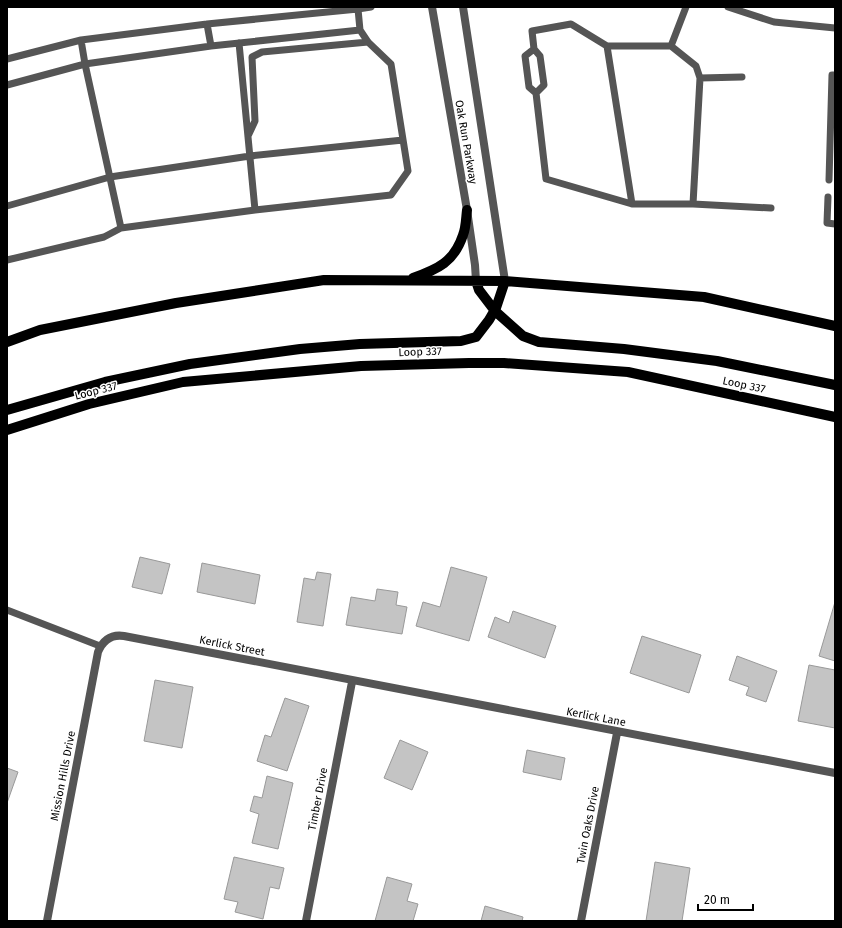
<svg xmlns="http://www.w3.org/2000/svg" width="842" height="928" viewBox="0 0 842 928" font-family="'Fira Sans',sans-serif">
  <rect width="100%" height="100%" fill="#fff"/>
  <!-- building -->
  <path fill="#c4c4c4" stroke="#999" d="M140,557L170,564L162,594L132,587Z
    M202,563L260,575L255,604L197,592Z
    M451,567L487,577L469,641L416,626L423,602L440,607Z
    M317,572L331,574L323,626L297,622L304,578L315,580Z
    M377,589L398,592L396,605L407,607L402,634L346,625L351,597L375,601Z
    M835,602V661L819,656Z
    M513,611L556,626L545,658L488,637L495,617L509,623Z
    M642,636L701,655L689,693L630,673Z
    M737,656L777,671L766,702L746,695L749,687L729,680Z
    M809,665L835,670V728L798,721Z
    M155,680L193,687L182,748L144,741Z
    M285,698L309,706L287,771L257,761L265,735L271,737Z
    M400,740L428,752L412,790L384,778Z
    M527,750L565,758L561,780L523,772Z
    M7,768L18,772L7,803Z
    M267,776L293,783L278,849L252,843L259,814L250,811L254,796L262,798Z
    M234,857L284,868L279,889L270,887L263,919L235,912L238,902L224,899Z
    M655,862L690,868L682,921H646Z
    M387,877L412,884L407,901L418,904L413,921H375Z
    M485,906L523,917L522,921H481Z"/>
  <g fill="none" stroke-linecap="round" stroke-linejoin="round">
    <!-- service -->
    <path stroke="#555" stroke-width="7" d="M728,7L774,22L835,28
      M358,9L207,24L81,40L85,64L121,228L255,210L391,195L408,171L391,64L368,42L360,30L358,9L371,7
      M207,24L211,46L360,30
      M239,43L255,210
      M607,46H671L696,66L700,78L693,204H632Z
      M671,46L686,7
      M534,49L525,56L529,87L536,93L546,179L632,204
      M7,59L81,40
      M700,78L742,77
      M7,85L85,64L211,46
      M536,93L544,85L540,56L534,49L532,31L571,24L607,46
      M248,136L255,121L252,57L262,52L368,42
      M829,180L832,75H835
      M828,197L827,223L835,224
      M693,204L771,208
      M7,206L110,177L250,156L403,140
      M7,260L104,237L121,228
      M7,610L100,646"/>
    <!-- minor -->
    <path stroke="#555" stroke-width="8" d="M47,921L98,652C103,640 111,634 124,636C360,683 597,729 835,773
      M306,921L352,682
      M581,921L617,733"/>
    <!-- tertiary -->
    <path stroke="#555" stroke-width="8" d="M432,7L467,210L475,265L476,281
      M463,7L505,281"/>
    <!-- primary -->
    <path stroke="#000" stroke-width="10" d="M413,278C438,269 454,262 463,235C466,228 466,218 467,210
      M476,281L479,290L495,311L523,336L539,342L624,349L717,361L835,385
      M7,342L40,330L176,303L324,280L505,281L704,297L835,326
      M7,410L105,382L190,364L300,349L360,344L461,341L476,337L489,320L496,308L505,281
      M7,430L89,404L183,382L361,366L469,363H504L628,372L835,417"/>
  </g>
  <g text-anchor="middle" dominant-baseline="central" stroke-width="3" stroke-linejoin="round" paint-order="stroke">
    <!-- street labels -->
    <g font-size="11" fill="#000" stroke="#fff">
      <text transform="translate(466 142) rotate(80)">Oak Run Parkway</text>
      <text transform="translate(420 352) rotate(-2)">Loop 337</text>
      <text transform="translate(744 385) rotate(12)">Loop 337</text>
      <text transform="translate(96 391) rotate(-14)">Loop 337</text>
      <text transform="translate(232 646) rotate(11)">Kerlick Street</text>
      <text transform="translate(596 717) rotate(11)">Kerlick Lane</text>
      <text transform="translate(63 776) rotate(-79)">Mission Hills Drive</text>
      <text transform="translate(318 799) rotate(-79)">Timber Drive</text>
      <text transform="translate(588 825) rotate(-79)">Twin Oaks Drive</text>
    </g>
  </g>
  <!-- border -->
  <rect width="842" height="928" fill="none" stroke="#000000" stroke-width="16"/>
  <!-- scale -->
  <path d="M698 904v6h55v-6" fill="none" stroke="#000000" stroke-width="2"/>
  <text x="704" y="904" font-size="12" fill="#000000" stroke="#ffffff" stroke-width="3" paint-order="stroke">20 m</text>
</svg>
